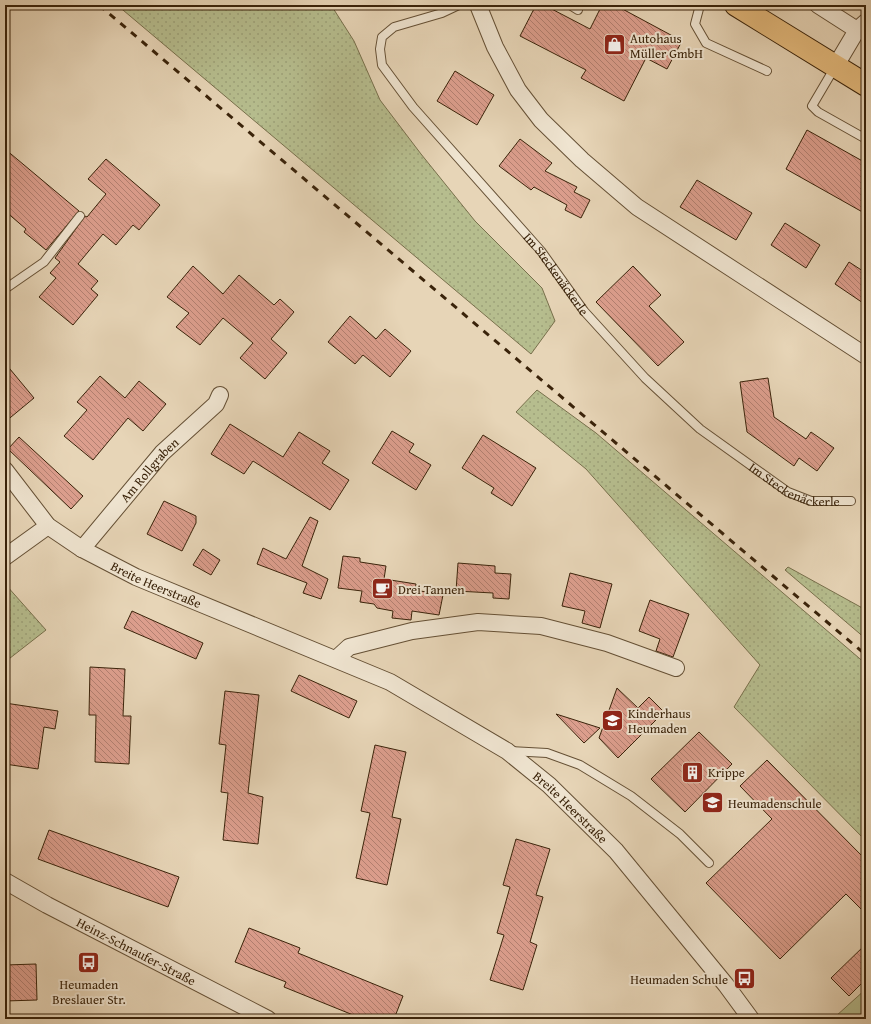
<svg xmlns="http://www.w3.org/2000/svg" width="871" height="1024" viewBox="0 0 871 1024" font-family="'Gentium Book Plus',serif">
  <defs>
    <pattern id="green-dots" width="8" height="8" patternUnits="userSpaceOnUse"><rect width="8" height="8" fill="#b6bd8e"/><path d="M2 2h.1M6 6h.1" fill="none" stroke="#9da279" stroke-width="1.8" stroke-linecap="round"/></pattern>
    <pattern id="building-back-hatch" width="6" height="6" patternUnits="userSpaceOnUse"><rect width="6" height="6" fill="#dc9e8d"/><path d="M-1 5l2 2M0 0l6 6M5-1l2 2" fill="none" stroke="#b38071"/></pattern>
  </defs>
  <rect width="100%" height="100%" fill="#e7d5b7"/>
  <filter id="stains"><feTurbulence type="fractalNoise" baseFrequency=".005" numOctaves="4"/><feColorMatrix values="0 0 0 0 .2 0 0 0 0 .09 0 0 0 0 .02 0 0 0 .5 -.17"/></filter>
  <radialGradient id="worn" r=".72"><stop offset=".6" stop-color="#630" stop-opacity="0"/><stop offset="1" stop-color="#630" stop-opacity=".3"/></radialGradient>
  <!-- green -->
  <path fill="url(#green-dots)" stroke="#78704c" d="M117,5H331L354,41L380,100L421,154L475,221L542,288L555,321L531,354Z
    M537,390L596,433L866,664V841L734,707L760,665L586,469L516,412Z
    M788,567L866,610V639L785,570Z
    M6,585L46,630L5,662V586Z"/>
  <!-- pitch -->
  <path fill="#b6bd8e" stroke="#78704c" d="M866,989V1019H839L836,1016Z"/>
  <!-- building -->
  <path fill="url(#building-back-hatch)" stroke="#3a230a" d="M536,5H544L590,29L602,5H615L682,41L667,69L646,58L624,101L581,78L586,70L520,36Z
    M455,71L494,95L477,125L437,101Z
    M807,130L866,163V214L786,169Z
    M520,139L552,163L545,171L577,187L574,192L590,200L581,218L565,210L567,205L534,187L531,190L499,166Z
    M5,149L79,211L46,250L24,232L26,229L5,211Z
    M106,159L160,205L139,230L133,225L116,245L103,234L78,264L98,281L91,289L98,295L73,325L39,297L56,278L50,273L60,262L55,258L85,216L87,217L106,194L88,179Z
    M697,180L752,213L736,240L680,207Z
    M785,223L820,245L806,268L771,245Z
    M849,262L866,273V305L835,284Z
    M193,266L223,294L239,275L274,305L280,299L294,312L271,339L287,353L265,379L240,358L253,343L223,318L200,345L176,327L189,313L167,297Z
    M633,266L661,295L649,306L684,342L658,366L596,302Z
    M350,316L376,339L385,329L411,351L390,377L363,355L355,364L328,342Z
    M5,363L34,398L5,422Z
    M100,376L125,398L139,381L166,404L143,431L128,418L93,460L64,436L87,410L77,402Z
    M768,378L774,417L806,439L811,432L834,448L817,471L799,458L794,466L747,432L740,382Z
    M230,424L283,457L299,432L330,451L322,463L349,480L330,510L253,461L244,474L211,454Z
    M392,431L414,444L409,452L431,465L416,490L372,463Z
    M483,435L536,468L512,506L491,493L494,488L462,468Z
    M19,437L83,496L71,509L8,449Z
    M164,501L196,516V523L182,551L147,534Z
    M310,517L318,521L302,566L328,579L321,599L303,593L307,583L257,564L263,548L286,559Z
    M203,549L220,560L211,575L193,565Z
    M343,556L360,558V562L386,566L384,579L416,584L415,590L443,595L439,615L412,611L411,620L392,618L393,611L377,608L374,604L360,602L362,591L338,588Z
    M458,563L495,566V573L511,574L509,599L493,598V593L456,591Z
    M570,573L612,584L600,628L582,623L585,611L562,606Z
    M650,600L689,614L673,657L656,651L660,639L639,631Z
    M132,611L203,643L196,659L124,628Z
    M90,667L125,669L123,716H131L129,764L95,762L96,715H89Z
    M299,675L357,701L349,718L291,691Z
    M617,688L638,708L649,697L664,712L618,758L599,738Z
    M225,691L259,695L248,793L263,797L258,844L223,840L228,793L221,792L226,745L219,744Z
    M5,703L58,711L55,729L44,727L38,769L5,764Z
    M556,714L600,728L584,743Z
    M699,732L732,764L685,812L651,779Z
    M375,745L406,752L392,817L401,819L387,885L356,878L370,813L361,811Z
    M767,760L866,860V914L846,894L780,959L706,883L772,819L740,786Z
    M49,830L179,877L168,907L38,859Z
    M516,839L550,849L536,895L543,897L530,942L537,945L523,990L490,980L504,935L497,933L510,887L503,885Z
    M249,928L300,948L298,953L403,996L394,1019H363L284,987L286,982L235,962Z
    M866,944V979L849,996L831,978Z
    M36,964L37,1000L5,1001V965Z"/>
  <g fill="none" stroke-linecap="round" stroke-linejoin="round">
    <defs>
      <g id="lane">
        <path id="s1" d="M459,5L442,13L394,27L382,37L380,49L382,65L413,107L541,251L584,311L645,378L700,429L788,492L811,501H851"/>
        <path d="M570,5L578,10"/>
        <path d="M700,5L695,24L706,43L767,71"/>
        <path d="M835,67L812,106L818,112L866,139"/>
        <path d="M5,289L44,262L80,216"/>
        <path d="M510,751L547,753L580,765L631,796L680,834L709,863"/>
      </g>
      <g id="street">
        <path d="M478,5L495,47L518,90L541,120L582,160L637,207L866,356"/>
        <path d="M818,5L857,30"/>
        <path d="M835,67L857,30L866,22"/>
        <path id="s2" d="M5,470L48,526L82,549L136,577L390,682L507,751L549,785L616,851L726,985L751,1019"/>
        <path id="s3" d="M82,549L162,453L216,404L220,395"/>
        <path d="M5,557L48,526"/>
        <path d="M336,659L349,647L412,631L478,622L541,626L607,643L676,668"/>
        <path id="s4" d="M5,881L47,905L268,1019"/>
      </g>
      <path id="primary" d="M736,5L866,85"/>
    </defs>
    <!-- lane casing -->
    <use href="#lane" stroke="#655035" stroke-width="10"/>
    <!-- street casing -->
    <use href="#street" stroke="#655035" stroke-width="18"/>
    <!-- primary casing -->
    <use href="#primary" stroke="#3a230a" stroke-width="24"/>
    <!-- lane -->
    <use href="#lane" stroke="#efe4d0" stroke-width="8"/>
    <!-- street -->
    <use href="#street" stroke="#efe4d0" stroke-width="16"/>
    <!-- primary -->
    <use href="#primary" stroke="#e4ba7c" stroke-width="22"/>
    <!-- rail -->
    <path stroke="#3a230a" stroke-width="3" stroke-dasharray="7 7" stroke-linecap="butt" d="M99,5L866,655"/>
  </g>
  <!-- icons -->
  <defs>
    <symbol id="shop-square" viewBox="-11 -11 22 22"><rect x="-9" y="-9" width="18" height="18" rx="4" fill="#8f2418" stroke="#efe4d0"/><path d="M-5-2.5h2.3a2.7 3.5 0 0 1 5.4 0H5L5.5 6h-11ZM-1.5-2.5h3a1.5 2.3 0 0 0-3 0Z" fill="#fff"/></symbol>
    <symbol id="cafe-square" viewBox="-11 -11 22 22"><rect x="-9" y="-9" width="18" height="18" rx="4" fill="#8f2418" stroke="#efe4d0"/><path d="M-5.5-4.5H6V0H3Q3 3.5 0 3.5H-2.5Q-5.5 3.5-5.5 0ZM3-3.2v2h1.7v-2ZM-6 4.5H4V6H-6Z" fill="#fff"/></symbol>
    <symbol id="school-square" viewBox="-11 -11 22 22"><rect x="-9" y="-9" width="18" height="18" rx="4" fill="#8f2418" stroke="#efe4d0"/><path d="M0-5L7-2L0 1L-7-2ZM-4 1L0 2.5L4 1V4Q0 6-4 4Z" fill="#fff"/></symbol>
    <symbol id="building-square" viewBox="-11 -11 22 22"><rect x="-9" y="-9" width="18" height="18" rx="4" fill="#8f2418" stroke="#efe4d0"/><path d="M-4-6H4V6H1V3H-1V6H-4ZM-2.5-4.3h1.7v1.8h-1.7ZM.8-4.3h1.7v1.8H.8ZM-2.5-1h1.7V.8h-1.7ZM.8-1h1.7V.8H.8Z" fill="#fff"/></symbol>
    <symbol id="bus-square" viewBox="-11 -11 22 22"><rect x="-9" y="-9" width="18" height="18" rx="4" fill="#8f2418" stroke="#efe4d0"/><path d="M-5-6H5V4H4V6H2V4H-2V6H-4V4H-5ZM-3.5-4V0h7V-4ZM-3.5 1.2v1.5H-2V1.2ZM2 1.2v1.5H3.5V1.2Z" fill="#fff"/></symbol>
  </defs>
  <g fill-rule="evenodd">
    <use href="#shop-square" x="602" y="32" width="25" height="25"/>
    <use href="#cafe-square" x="370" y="576" width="25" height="25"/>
    <use href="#school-square" x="600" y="708" width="25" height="25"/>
    <use href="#building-square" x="680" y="760" width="25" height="25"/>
    <use href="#school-square" x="700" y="790" width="25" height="25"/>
    <use href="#bus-square" x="76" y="950" width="25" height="25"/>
    <use href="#bus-square" x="732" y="966" width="25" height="25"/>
  </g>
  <g text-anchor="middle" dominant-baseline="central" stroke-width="4" stroke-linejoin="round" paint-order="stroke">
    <!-- poi labels -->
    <g font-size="13" fill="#3a230a" stroke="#efe4d0" text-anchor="start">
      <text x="630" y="38">Autohaus<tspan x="630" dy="15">Müller GmbH</tspan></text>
      <text x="398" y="589">Drei Tannen</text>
      <text x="628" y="713">Kinderhaus<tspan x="628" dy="15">Heumaden</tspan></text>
      <text x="708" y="772">Krippe</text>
      <text x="728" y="803">Heumadenschule</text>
      <text x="728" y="979" text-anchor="end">Heumaden Schule</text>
      <text x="89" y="984" text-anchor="middle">Heumaden<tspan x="89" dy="15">Breslauer Str.</tspan></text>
    </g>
    <!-- street labels -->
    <g font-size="13" fill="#3a230a" stroke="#efe4d0">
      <text stroke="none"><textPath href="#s1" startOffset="385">Im Steckenäckerle</textPath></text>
      <text stroke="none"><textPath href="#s3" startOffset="104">Am Rollgraben</textPath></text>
      <text stroke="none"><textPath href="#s1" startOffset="709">Im Steckenäckerle</textPath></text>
      <text stroke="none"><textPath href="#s2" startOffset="194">Breite Heerstraße</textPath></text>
      <text stroke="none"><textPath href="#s2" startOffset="668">Breite Heerstraße</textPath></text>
      <text stroke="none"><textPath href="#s4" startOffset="149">Heinz-Schnaufer-Straße</textPath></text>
    </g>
  </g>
  <!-- margin -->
  <rect width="871" height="1024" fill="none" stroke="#e7d5b7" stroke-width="20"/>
  <rect x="6" y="6" width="859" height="1012" fill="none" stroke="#3a230a" stroke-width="2"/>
  <rect x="10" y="10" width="851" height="1004" fill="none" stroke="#3a230a"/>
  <rect width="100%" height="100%" filter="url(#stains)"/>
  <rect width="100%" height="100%" fill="url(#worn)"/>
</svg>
